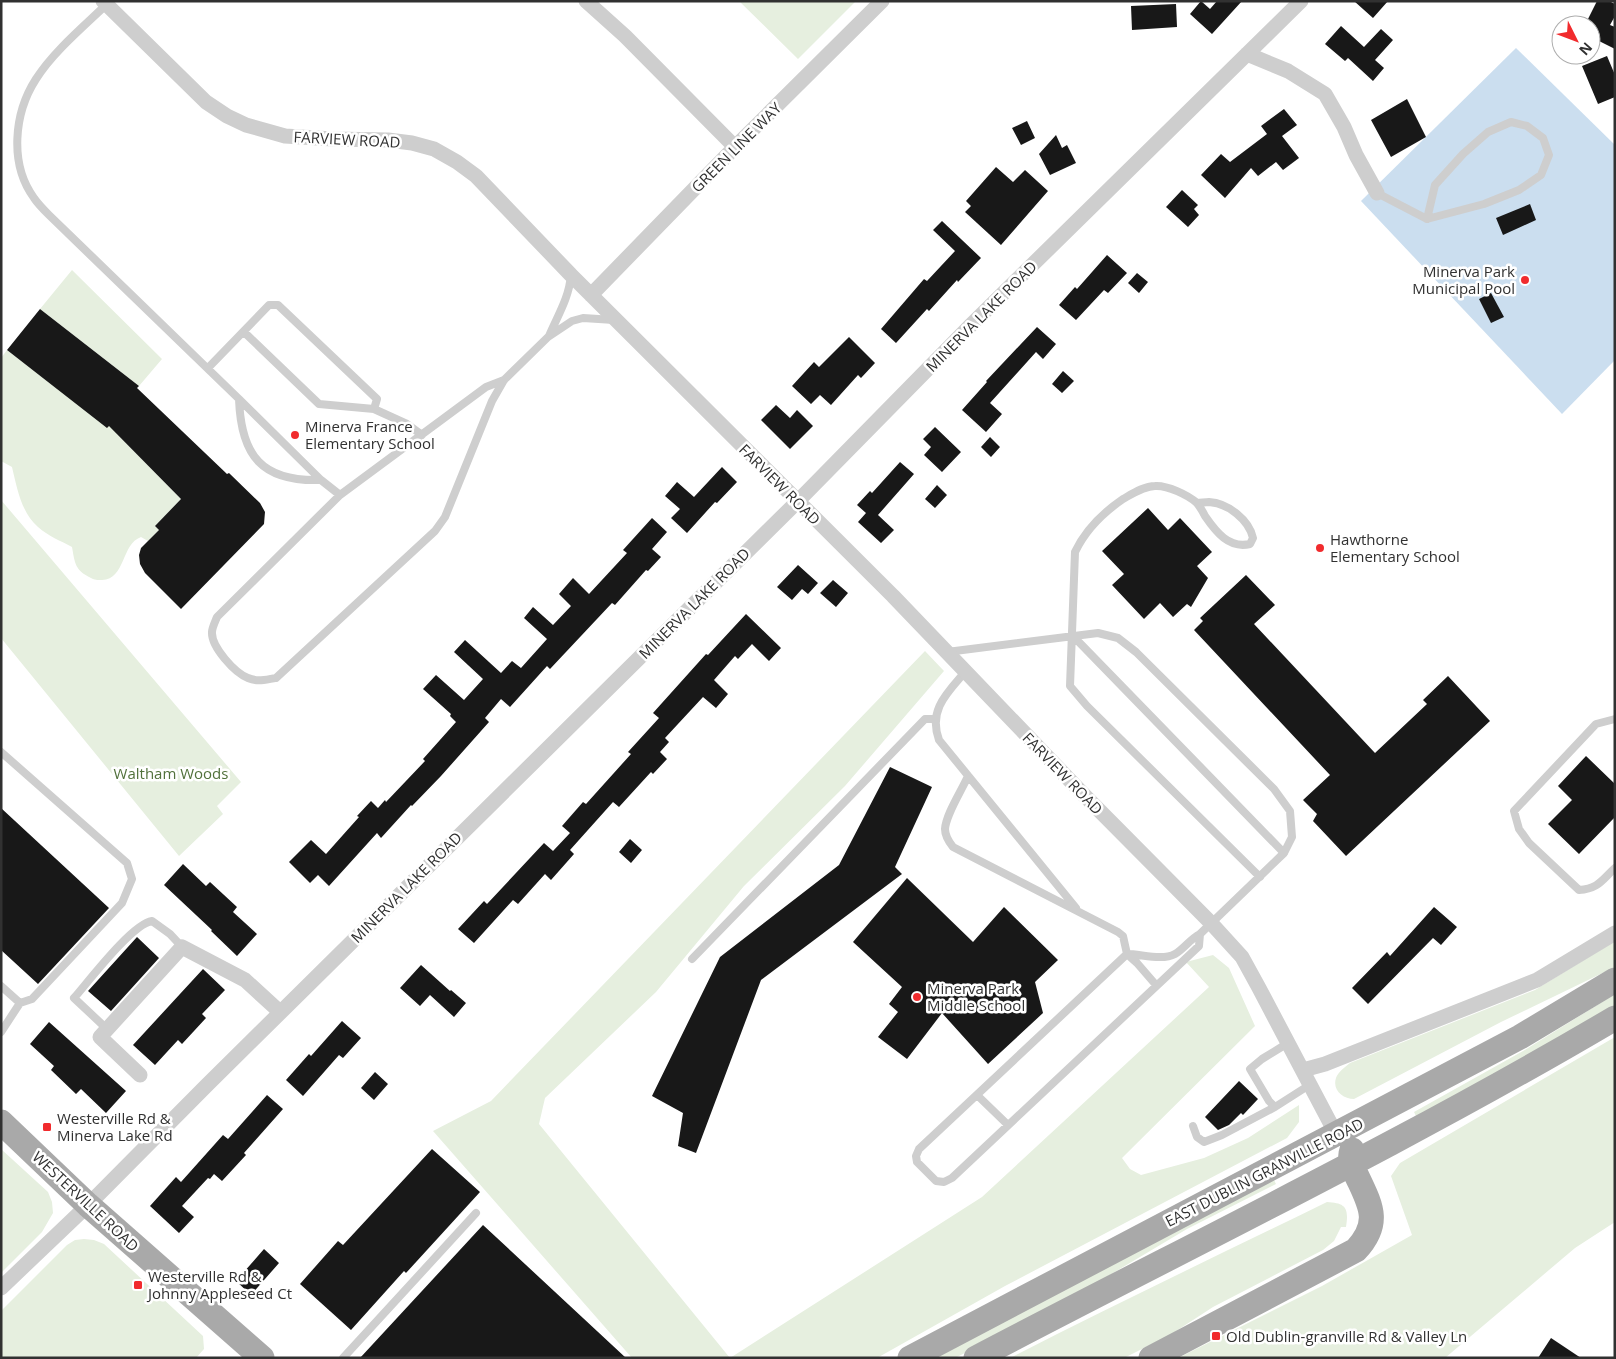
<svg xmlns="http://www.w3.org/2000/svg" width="1616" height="1359" viewBox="0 0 1616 1359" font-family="'Open Sans',sans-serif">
  <rect width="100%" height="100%" fill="#fff"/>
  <!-- green -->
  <path fill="#e6efdf" d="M739,1H856L798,59Z
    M72,270L162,359L139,386L40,309Z
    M7,350L107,427L111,423L117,434L181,499L155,526L159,530L148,541L141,537C121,544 126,579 102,580C97,580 95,580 91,578C75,570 75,564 72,547C61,541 48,536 38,527C21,512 17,488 12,467L1,461V358Z
    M1,500L241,782L217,806L223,814L179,856L1,638Z
    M925,651L944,671L845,786L744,886L656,992L545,1098L539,1124L730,1358L982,1197L1209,987L1186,962L1213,955L1229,968L1255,1026L1122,1158L1130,1169L1141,1175L1204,1158L1248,1138L1299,1105V1122L1287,1138L1005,1286L877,1358H632L433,1131L491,1101Z
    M1615,941V967L1501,1022L1354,1099C1343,1099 1332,1090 1336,1078C1338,1072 1345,1067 1350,1063L1535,990Z
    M1615,994V1010L1417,1118L1414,1112L1523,1051Z
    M1615,1037V1222L1575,1248L1445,1358H1178L1322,1286L1412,1235L1391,1176L1400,1163Z
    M1,1149L48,1192L52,1202L53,1213L42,1232L1,1273Z
    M1273,1178L1276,1184L1187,1229L1066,1301L955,1358H926Z
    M1327,1202C1346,1203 1349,1208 1346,1227H1341L1334,1241L1323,1250L1213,1307L1170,1335L1124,1358H1010C1115,1304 1221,1254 1327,1202Z
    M84,1239L94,1240L104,1244L203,1336L204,1349L196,1358H1V1311L67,1245L75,1240Z"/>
  <!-- water -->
  <path fill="#cbdeef" d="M1516,48L1615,145V360L1562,414L1361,201Z"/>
  <!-- building -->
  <path fill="#181818" d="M1201,1L1210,9L1217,1H1242L1212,34L1190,14Z
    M1354,1H1388L1373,18Z
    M1597,1H1609L1615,4V16L1610,25L1615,27V49L1591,37V25H1585Z
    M1176,4L1177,27L1132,30L1131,6Z
    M1341,26L1364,47L1381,29L1393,40L1375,60L1384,68L1373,81L1348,58L1345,61L1325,44Z
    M1607,56L1615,75V97L1598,104L1582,66Z
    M1407,99L1426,137L1391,157L1371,120Z
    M1284,109L1297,125L1282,136L1299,158L1283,170L1276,162L1258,176L1251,168L1225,198L1201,175L1221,154L1230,162L1267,134L1261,126Z
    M1027,121L1035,138L1021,145L1012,128Z
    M1056,135L1062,148L1067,145L1076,163L1050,175L1039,154Z
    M996,167L1013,182L1025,170L1048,191L1001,245L965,212L971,206L966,201Z
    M1182,190L1198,205L1194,209L1199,215L1188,227L1166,207Z
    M1530,204L1536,220L1503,235L1496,218Z
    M942,221L981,258L958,282L957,280L929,311L927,309L896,343L881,329L924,279L927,281L955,251L933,230Z
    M1107,255L1127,273L1108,293L1104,290L1076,320L1059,305L1075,287L1077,289Z
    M1137,273L1148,282L1139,293L1128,283Z
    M1491,293L1504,317L1491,323L1479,299Z
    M40,309L139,386L137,388L227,474L229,473L260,503L265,512L264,524L181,609L145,573L140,564L139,555L141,548L159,530L155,526L181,499L109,426L107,428L7,350Z
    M1037,327L1056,344L1043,359L1036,352L990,403L1002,414L986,432L962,410L987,382L986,381Z
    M849,337L875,363L861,378L858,375L831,405L820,395L811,404L792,386L814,362L819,367Z
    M1063,371L1074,381L1062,393L1052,384Z
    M776,405L790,418L797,410L813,426L790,449L761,420Z
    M935,427L961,452L942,472L924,455L931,447L923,439Z
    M990,437L1000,447L991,457L981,447Z
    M900,462L914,474L878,515L894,530L881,543L858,522L866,513L857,505L870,491L872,493Z
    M722,467L737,482L717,503L715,502L687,533L671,518L680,509L665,496L677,482L694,497Z
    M937,485L947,495L935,508L925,499Z
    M1148,508L1168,530L1180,518L1212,552L1197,566L1208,578L1191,607L1187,604L1173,617L1160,603L1144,619L1112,585L1124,574L1102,551Z
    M652,518L667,532L652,549L661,557L648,571L646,570L615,605L612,603L550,669L547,666L510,707L501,699L485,718L489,722L441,776L412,806L411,805L381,838L377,833L329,886L318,875L310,883L289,862L311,840L326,854L359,817L357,816L371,801L378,808L385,800L386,802L425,761L423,759L456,722L450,716L451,714L423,689L436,675L464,700L483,679L454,652L465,640L501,673L512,661L521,668L547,639L524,618L533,607L553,625L571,606L559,594L573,578L589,594L627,553L623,550Z
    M798,565L818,583L808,594L802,589L792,600L777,587Z
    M1246,575L1275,605L1254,624L1375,753L1427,704L1423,700L1448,676L1490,721L1346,856L1313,821L1317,814L1303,800L1330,775L1194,630L1203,621L1200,618Z
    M833,580L848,593L836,607L820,593Z
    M746,614L781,648L769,661L752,644L738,659L735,656L714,680L728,694L716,708L703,697L665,738L669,742L660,752L667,759L653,774L651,772L619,807L613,802L570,850L574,854L551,880L545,874L518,904L513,900L474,943L458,929L484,901L487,904L544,843L553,851L570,833L562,826L583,802L586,804L631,754L628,752L659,718L653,713L706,654L708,655Z
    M1586,756L1615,784V817L1579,854L1548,824L1572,800L1558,786Z
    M890,767L932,787L895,867L902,874L761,980L696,1153L678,1146L683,1113L652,1096L720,957L839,865Z
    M1,808L109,908L38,984L1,950Z
    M630,839L642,850L631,863L619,852Z
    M183,864L206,886L210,882L237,907L233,912L257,934L237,956L211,931L212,930L164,885Z
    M907,878L973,942L1004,907L1058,960L1035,982L1043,1013L988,1064L942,1013L907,1059L878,1037L898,1012L889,1004L902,987L853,942Z
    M1434,907L1457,927L1441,945L1433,938L1368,1004L1352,988L1387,952L1390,956Z
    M137,937L159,958L111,1011L88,991Z
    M421,965L450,991L451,990L466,1003L454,1017L430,995L420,1006L400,988Z
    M203,969L225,990L202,1014L206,1018L182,1044L178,1040L155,1065L133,1045Z
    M342,1021L361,1038L343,1058L339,1055L303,1096L286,1080L309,1054L311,1056Z
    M49,1022L126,1091L106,1113L81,1089L76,1094L51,1070L54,1066L30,1044Z
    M375,1072L388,1084L374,1100L361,1088Z
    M1239,1081L1258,1099L1243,1115L1241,1113L1229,1125L1218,1130L1205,1117Z
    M267,1095L283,1109L244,1153L246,1155L222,1181L214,1174L210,1179L208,1178L182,1206L194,1217L179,1233L150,1206L176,1177L181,1182L223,1135L228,1139Z
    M432,1149L480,1192L406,1273L404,1271L351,1330L300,1284L338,1241L343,1245Z
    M483,1225L626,1358H360Z
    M264,1249L279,1263L251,1295L236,1281Z
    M1551,1338L1581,1358H1538Z"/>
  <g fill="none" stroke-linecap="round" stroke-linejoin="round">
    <!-- service -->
    <path stroke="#cecece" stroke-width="8" d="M107,4C83,27 53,52 36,79C14,113 9,164 34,198C38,204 44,210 49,215L239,399C241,456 262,482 321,480L340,495
      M1377,193L1427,219L1484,204L1519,190L1541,175L1549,155L1543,138L1527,126L1511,122L1488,132L1463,154L1435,185L1427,219
      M549,336C558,315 569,298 571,275
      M208,368L269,305H278L377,399L374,409L319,404L244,332
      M504,380L486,387L340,495L217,617C215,622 212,628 212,632C211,647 235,673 248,678C257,682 266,680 276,678L435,531L445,517L492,401L504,380L548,337L572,321L583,318L614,320
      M239,399L321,480
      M374,409L407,424L422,435
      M1197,503C1201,503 1205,502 1209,502C1228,503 1249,520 1253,538L1250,544C1229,549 1216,532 1205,516C1203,512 1200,507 1197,503C1188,495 1167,485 1155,486C1144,486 1132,494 1123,499C1104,512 1085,531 1075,552L1070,686L1087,706L1260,877
      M1073,636L1284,853
      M947,652L1098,633L1118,638L1136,652L1274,789L1290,811L1292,837L1284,853L1200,934C1190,939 1184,949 1175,954C1162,961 1141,954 1127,954
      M965,672C947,693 928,710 939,740L1076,908
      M1615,719L1596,724L1514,811L1519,829L1529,843L1579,890C1598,889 1602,880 1615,868
      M1,752L127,863L132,879L122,903L32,999L20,1003
      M968,776C962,790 946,814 945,829C945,836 949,842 953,847L1118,932L1123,936L1127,954L919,1149L916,1156L917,1162L936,1181L944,1182L952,1178L1199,946L1200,934
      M1127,954L1137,963L1156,985
      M692,959L925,719H935
      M1,986L20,1003L1,1032
      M107,1029L74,998C89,981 132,924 152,921L170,934L183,948
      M1288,1043L1262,1059L1250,1069L1269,1101L1275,1107L1311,1084
      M977,1095L1008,1125
      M1193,1126L1197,1137L1204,1142L1222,1135L1275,1107
      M343,1358L476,1213"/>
    <!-- minor -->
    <path stroke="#cecece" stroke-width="15" d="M103,1L206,102L227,116L246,125L285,136L333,139L388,140L412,143L434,149L457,162L476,176L571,275L893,596L1083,794L1211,923L1242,957L1259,988L1336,1134
      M586,1L625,36L735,147
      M1247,54L1288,71L1325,94L1344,127L1356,155L1377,193
      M591,295L735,147L882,1
      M1303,1070L1325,1064L1537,980L1615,933
      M140,1075L100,1037L182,947L245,980L280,1012
      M1,1288L88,1205L207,1085L797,502L970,326L1301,1"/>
    <!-- primary -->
    <path stroke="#a9a9a9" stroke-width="25" d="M1,1122L88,1205L262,1358
      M910,1358L1520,1037L1615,980
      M976,1358C1189,1246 1407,1141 1615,1018
      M1151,1358L1356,1250C1383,1221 1369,1203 1355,1172C1351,1164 1349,1158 1352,1150"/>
  </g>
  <!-- markers -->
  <g fill="#f12b2d" stroke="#fff" stroke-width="2">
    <circle cx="1525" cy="280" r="5"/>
    <circle cx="295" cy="435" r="5"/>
    <circle cx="1320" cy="548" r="5"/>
    <circle cx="917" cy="997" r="5"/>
    <rect x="42" y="1122" width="10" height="10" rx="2.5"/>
    <rect x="133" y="1280" width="10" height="10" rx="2.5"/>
    <rect x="1211" y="1331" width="10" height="10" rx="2.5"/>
  </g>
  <g text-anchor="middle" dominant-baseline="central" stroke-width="5" stroke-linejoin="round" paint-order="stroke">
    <!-- street labels -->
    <g font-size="15" fill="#313131" stroke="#fff">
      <text transform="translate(347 139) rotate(3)">FARVIEW ROAD</text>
      <text transform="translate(736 147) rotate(-45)">GREEN LINE WAY</text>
      <text transform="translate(981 316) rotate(-45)">MINERVA LAKE ROAD</text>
      <text transform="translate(780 484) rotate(45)">FARVIEW ROAD</text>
      <text transform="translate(694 603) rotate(-45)">MINERVA LAKE ROAD</text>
      <text transform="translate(1063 773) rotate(46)">FARVIEW ROAD</text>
      <text transform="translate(406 887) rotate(-45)">MINERVA LAKE ROAD</text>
      <text transform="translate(1264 1172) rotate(-27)">EAST DUBLIN GRANVILLE ROAD</text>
      <text transform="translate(86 1201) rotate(43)">WESTERVILLE ROAD</text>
    </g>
    <!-- poi labels -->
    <g font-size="15" fill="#313131" stroke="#fff" text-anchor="start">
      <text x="1515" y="271" text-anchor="end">Minerva Park<tspan x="1515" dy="17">Municipal Pool</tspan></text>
      <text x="305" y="426">Minerva France<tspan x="305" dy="17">Elementary School</tspan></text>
      <text x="1330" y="539">Hawthorne<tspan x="1330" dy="17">Elementary School</tspan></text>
      <text x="927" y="988">Minerva Park<tspan x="927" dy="17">Middle School</tspan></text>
      <text x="57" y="1118">Westerville Rd &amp;<tspan x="57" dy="17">Minerva Lake Rd</tspan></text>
      <text x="148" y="1276">Westerville Rd &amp;<tspan x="148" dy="17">Johnny Appleseed Ct</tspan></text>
      <text x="1226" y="1336">Old Dublin-granville Rd &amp; Valley Ln</text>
    </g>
    <!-- park labels -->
    <g font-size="15" fill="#51713b" stroke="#fff">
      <text x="171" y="773">Waltham Woods</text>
    </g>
  </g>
  <!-- border -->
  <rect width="1616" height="1359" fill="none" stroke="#313131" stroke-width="5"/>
  <!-- north arrow -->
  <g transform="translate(1576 40) rotate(132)"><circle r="24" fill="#ffffff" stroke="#adadad"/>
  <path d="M0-4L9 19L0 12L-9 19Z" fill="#f12b2d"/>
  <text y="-8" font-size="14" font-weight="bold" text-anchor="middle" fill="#313131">N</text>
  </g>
</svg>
